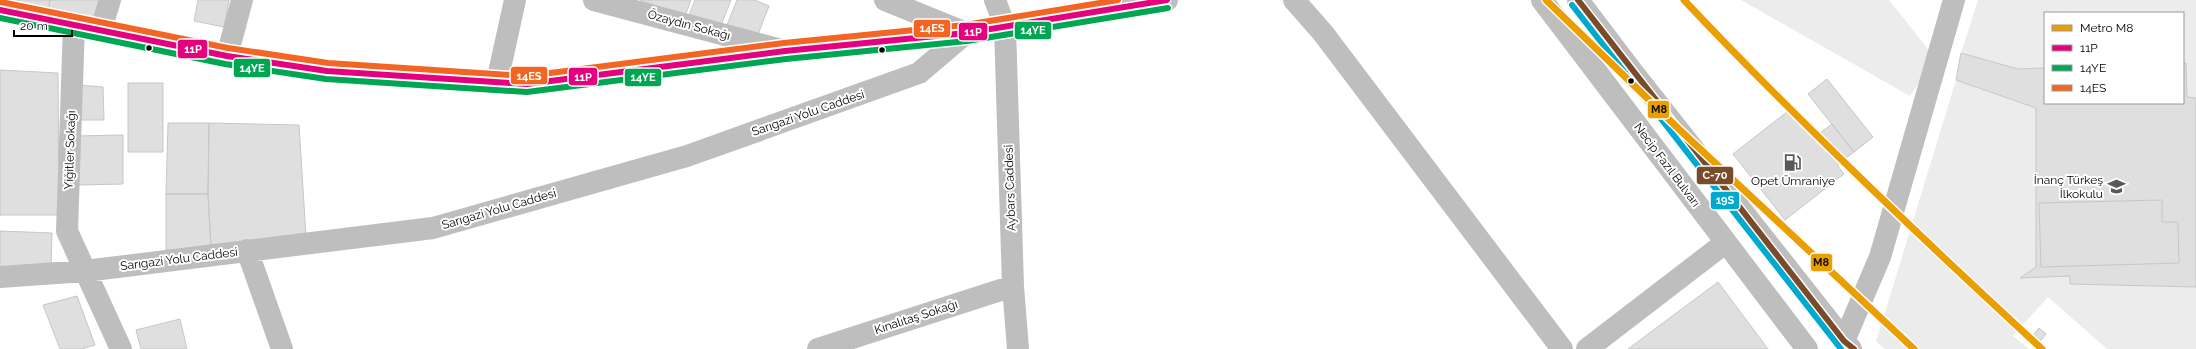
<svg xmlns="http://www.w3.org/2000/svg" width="2196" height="349" viewBox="0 0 2196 349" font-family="Raleway,sans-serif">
  <rect width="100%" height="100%" fill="#fff"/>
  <!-- green -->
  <path fill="#ececec" d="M1741,0H1889L1936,59L1910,96Z
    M1978,0H2196V98L2187,97L2186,64H2183V13H2045V68L2018,69L1961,53Z
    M1956,80L2036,108V267L2021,278L2070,276V284L2196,287V349H2107L2048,297L2013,336L2029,349H1885L1876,342Z"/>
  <!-- building -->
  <path fill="#dfdfdf" stroke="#c7c7c7" d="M8,0H50L48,13L7,6Z
    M50,0H103L98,22L48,13Z
    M198,0H229L224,27L194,21Z
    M640,0H691L685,16Z
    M695,0H731L720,28L689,15Z
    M737,0H755L769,6L757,37L727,25Z
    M1961,53L2018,69L2045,68V103H2183V64L2186,63L2187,97L2196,98V287L2070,284V276L2020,278L2036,267V108L1956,80Z
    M0,70L58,73L59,215H0Z
    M1827,79L1873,137L1854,152L1808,94Z
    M128,83H163V152H128Z
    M77,85L103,87L104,120H79Z
    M1792,108L1815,137L1832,124L1854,152L1837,165L1844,174L1785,220L1733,154Z
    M168,123H209L208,194H166Z
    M209,123L299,125L306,236L211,248L208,194Z
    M123,135V184L78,185L76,136Z
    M166,194H208L211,248L166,250Z
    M2162,200V222H2178L2179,263L2041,267L2039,203Z
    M0,231L52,233L51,269L0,267Z
    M1718,282L1768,349H1628Z
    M77,296L95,345L82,349H60L43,305Z
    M180,319L187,349H141L136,330Z
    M2039,328L2046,334L2035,347L2028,341Z"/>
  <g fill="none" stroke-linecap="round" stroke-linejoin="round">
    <!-- minor -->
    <path stroke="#bebebe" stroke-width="22" d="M594,0L785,51
      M995,0L1005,27L1013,286L1018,349
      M1294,0L1323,33L1562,349
      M74,25L67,231L121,349
      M101,29L110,0
      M227,56L242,0
      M497,82L515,0
      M247,250L282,349
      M0,277L85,271L433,228L687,156L919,73L966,33L885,0
      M1844,341L1880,257L1954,0
      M818,349L1013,286
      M1587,349L1725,243"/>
    <!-- major -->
    <path stroke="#bebebe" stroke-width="22" d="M1542,0L1807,349
      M1578,0L1631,70L1851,349
      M0,10L101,29L227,56L327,71L527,84L785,51L966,33L1167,0"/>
    <defs>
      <path id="bus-1" d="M0,10L227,56L327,71L527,84L785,51L966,33L1167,0"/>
      <path id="bus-2" d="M0,18L225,64L326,79L527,92L786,59L967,41L1168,8"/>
      <path id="bus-3" d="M1,2L228,48L328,63L527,76L784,43L965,25L1118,0"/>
      <path id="bus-4" d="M1578,0L1844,341L1854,349"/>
      <path id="bus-5" d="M1572,5L1841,349"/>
    </defs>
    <!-- bus-1 casing -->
    <use href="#bus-1" stroke="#fff" stroke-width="9"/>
    <!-- bus-2 casing -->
    <use href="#bus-2" stroke="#fff" stroke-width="9"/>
    <!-- bus-3 casing -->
    <use href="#bus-3" stroke="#fff" stroke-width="9"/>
    <!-- bus-4 casing -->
    <use href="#bus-4" stroke="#fff" stroke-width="9"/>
    <!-- bus-5 casing -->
    <use href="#bus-5" stroke="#fff" stroke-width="9"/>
    <!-- bus-1 -->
    <use href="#bus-1" stroke="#e5007d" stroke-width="6"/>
    <!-- bus-2 -->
    <use href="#bus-2" stroke="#00a651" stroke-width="6"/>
    <!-- bus-3 -->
    <use href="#bus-3" stroke="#f26522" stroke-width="6"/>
    <!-- bus-4 -->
    <use href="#bus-4" stroke="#7a4b2a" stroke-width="6"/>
    <!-- bus-5 -->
    <use href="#bus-5" stroke="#00a9ce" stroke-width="6"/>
    <defs>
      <path id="metro-1" d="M1546,0L1682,132L1914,349
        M1684,0C1798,121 1919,236 2042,349"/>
    </defs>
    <!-- metro-1 casing -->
    <use href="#metro-1" stroke="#fff" stroke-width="10"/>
    <!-- metro-1 -->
    <use href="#metro-1" stroke="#eb9e00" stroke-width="7"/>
  </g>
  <!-- icons -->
  <defs>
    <symbol id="fuel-bare" viewBox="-9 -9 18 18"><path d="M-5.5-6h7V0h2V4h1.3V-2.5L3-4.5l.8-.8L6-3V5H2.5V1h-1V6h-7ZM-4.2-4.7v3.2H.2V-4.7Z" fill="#595959" stroke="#fff" stroke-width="2.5" paint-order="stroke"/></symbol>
    <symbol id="school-bare" viewBox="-9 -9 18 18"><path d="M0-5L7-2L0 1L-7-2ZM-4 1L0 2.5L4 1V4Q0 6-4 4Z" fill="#595959" stroke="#fff" stroke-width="2.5" paint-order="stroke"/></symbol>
  </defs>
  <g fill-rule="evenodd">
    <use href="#fuel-bare" x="1780" y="150" width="25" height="25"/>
    <use href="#school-bare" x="2104" y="174" width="25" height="25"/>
  </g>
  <!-- markers -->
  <g fill="#000" stroke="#fff" stroke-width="1.5">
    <circle cx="149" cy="48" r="3.5"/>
    <circle cx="882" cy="50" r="3.5"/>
    <circle cx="1631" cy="81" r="3.5"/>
  </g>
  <g text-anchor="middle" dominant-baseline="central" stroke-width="4" stroke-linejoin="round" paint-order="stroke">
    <!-- street labels -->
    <g font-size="12" fill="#000" stroke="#fff">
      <text transform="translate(689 25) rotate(15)">Özaydın Sokağı</text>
      <text transform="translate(808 113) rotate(-19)">Sarıgazi Yolu Caddesi</text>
      <text transform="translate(70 150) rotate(-88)">Yiğitler Sokağı</text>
      <text transform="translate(1667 165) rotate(53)">Necip Fazıl Bulvarı</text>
      <text transform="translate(1010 188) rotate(-92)">Aybars Caddesi</text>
      <text transform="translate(499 209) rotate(-16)">Sarıgazi Yolu Caddesi</text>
      <text transform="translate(179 259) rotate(-7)">Sarıgazi Yolu Caddesi</text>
      <text transform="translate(916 317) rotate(-18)">Kınalıtaş Sokağı</text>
    </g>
    <!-- poi labels -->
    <g font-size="12" fill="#000" stroke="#fff" text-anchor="end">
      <text x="2103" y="180">İnanç Türkeş<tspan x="2103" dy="14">İlkokulu</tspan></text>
      <text x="1793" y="181" text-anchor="middle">Opet Ümraniye</text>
    </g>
  </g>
  <g stroke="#fff" stroke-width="1.5">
    <rect x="913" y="19" width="38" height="19" rx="4" fill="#f26522"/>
    <rect x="1014" y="21" width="38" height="19" rx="4" fill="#00a651"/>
    <rect x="958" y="22" width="30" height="19" rx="4" fill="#e5007d"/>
    <rect x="177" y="39" width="31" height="20" rx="4" fill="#e5007d"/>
    <rect x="233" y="58" width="38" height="20" rx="4" fill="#00a651"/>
    <rect x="510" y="66" width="38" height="19" rx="4" fill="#f26522"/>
    <rect x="568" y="67" width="30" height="19" rx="4" fill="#e5007d"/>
    <rect x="624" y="68" width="38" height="19" rx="4" fill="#00a651"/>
    <rect x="1647" y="100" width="23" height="19" rx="4" fill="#eb9e00"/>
    <rect x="1696" y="166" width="38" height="19" rx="4" fill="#7a4b2a"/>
    <rect x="1710" y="191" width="30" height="19" rx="4" fill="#00a9ce"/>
    <rect x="1810" y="253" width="23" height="19" rx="4" fill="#eb9e00"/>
  </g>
  <g font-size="11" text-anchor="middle" font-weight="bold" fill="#fff">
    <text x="932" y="32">14ES</text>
    <text x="1033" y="34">14YE</text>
    <text x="973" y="36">11P</text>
    <text x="193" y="53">11P</text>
    <text x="252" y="72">14YE</text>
    <text x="529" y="80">14ES</text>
    <text x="583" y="81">11P</text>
    <text x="643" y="81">14YE</text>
    <text x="1715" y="179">C-70</text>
    <text x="1725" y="204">19S</text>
  </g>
  <g font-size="11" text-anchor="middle" font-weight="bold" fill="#111">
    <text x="1659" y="113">M8</text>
    <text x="1821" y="266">M8</text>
  </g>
  <!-- legend -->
  <rect x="2044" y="12" width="140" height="92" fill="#ffffff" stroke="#999999"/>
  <rect x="2052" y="25" width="20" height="6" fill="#eb9e00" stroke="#999999"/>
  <text x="2080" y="32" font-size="12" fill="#000000">Metro M8</text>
  <rect x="2052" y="45" width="20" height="6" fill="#e5007d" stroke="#999999"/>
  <text x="2080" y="52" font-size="12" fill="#000000">11P</text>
  <rect x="2052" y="65" width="20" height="6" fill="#00a651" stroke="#999999"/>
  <text x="2080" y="72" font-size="12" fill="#000000">14YE</text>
  <rect x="2052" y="85" width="20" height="6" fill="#f26522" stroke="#999999"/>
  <text x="2080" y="92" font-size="12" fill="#000000">14ES</text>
  <!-- scale -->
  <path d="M14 30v6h58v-6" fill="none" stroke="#000000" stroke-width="2"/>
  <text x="20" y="30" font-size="12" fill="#000000" stroke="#ffffff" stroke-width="3" paint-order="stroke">20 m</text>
</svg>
